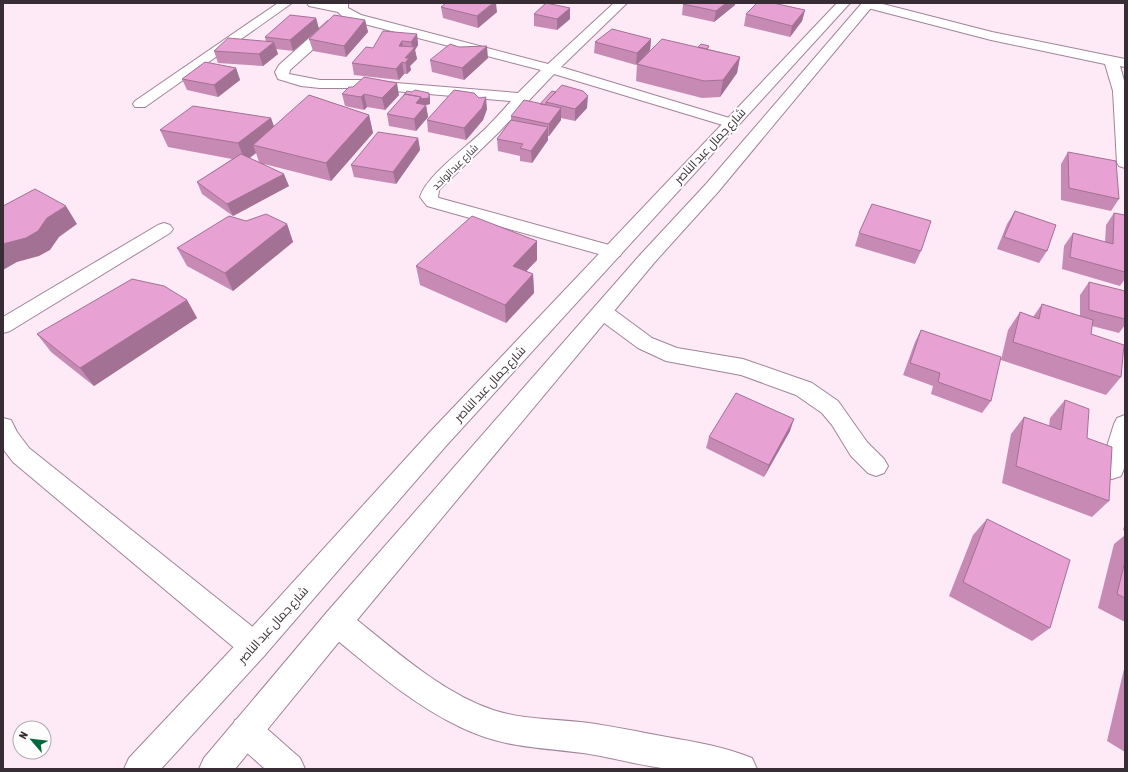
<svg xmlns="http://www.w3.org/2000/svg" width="1128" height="772" viewBox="0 0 1128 772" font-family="'Asap Condensed',Cairo,sans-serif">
  <rect width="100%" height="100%" fill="#feeaf7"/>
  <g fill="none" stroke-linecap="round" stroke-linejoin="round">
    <defs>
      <path id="minor" d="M278,3H292L145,107H135L133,104L135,101Z
        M307,3H348V8L361,15L548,64L614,3H627L561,67L736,120L739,123L736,126H726L554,74L498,133L439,190L438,197L439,198L620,248L622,252L620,256L613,258L606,256L427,206L420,197C427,174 470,145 488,126C496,118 503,110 511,101L359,88H320L301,86L278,79L275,72L279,65L328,21H338L339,24L338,27L290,70L289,74L320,80H359L518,93L541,70L353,21L343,17L338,12L309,6Z
        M863,3H879L992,32L1125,59V67L1120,66L1125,84V168L1119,166L1117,163L1113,91L1105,64L991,40L864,7Z
        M164,223L170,225L173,229L170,233L10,331L3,333V317L158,225Z
        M603,305L610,307L652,338L677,348L743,359L812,383L838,401L867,442L884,459L888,466L884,473L876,476L868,473L851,456L832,425L822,413L796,395L741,375L666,361L638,348L596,317L593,312L596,307Z
        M1125,415V466L1121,476L1112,479L1103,476L1100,469L1114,424L1117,418Z
        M3,418L11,420L17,432L29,448L264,636L268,646L264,656L254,660L244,656L13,462L3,449Z
        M337,608L347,612C392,647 438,691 493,710C521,719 551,719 580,722C609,725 638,732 667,737C696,742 725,747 752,758L757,769C729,769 700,771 672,769C644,767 611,757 583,753C536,747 504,748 460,727C410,703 369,666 327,632L323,622L327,612Z
        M246,716L257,720L300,758L305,769H265L235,742L231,731L235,720Z"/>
      <path id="major" d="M837,3H850L445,447L264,656L161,769H124L129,758L244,636L429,433Z
        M862,3H875L718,192L654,263L347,632L235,769H199L204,758L327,612L640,255L706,184Z"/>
    </defs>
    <!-- minor casing -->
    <use href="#minor" stroke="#a18398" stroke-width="2"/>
    <!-- major casing -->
    <use href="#major" stroke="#a18398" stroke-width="2"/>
    <!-- minor -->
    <use href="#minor" fill="#fff" fill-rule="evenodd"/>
    <!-- major -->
    <use href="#major" fill="#fff" fill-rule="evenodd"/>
  </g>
  <!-- wall -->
  <path fill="#c78ab5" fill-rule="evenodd" d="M684,3H735V5L714,22L682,15L683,4Z
    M441,7L497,12L478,28L443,18Z
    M570,8V19L557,30L534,26V14Z
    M805,10L802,21L790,37L744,26L746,14Z
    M316,18L319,29L293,51L276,49L278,54L263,66L218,63L214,51L266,42L265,37Z
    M365,20L368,32L346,57L313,51L309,39Z
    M417,34L418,45L415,50L417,59L410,66L411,70L407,74H404L399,80L354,75L352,63L373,48Z
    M651,39L650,50L636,65L594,53L595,42Z
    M709,46L708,49L740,57L737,73L720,97L702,98L636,81L637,64L698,47Z
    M488,58L464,80L432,72L430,60Z
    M236,68L240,80L218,97L187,90L182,79Z
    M556,92L587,108L575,121L561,118V120L549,136H548V140L532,163L520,161V156L498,151L497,139L511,120V116L540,104Z
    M429,93L430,99V104L426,105L428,117L416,131L389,126L387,114L403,96Z
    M342,94L399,95L385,110L367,107L364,110L345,106Z
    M487,109L483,120L466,140L428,132L427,120Z
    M369,115L373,133L331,181L264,164L289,186L233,216L202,194L197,182L232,159L168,147L160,130L271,118L274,127ZM256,153L259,162L250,158Z
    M418,138L420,150L396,184L354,177L351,165Z
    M1068,152L1119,199L1111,211L1061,200V164Z
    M1015,211L1047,251L1039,263L997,249L1007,224Z
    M1114,213L1125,215V279L1120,286L1062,269L1064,246L1073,233L1105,242L1106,225Z
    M246,221L287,224L293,242L233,291L187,266L177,248Z
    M859,233L921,251L915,264L855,246Z
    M537,241V260L526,271L533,274L534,293L506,323L420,285L416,266Z
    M1089,282L1125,291V325L1119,333L1092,326L1091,334L1121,377L1106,395L1001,360L1008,330L1020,312L1033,317L1042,304L1080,316V295Z
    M187,300L197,318L94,386L51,352L37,334Z
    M921,330L991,401L982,413L931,394L933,386L903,375L915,342Z
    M1065,400L1087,438L1109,501L1092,517L1002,483L1011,434L1024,417L1049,426L1050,418Z
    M790,431L764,477L706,448L709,437Z
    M987,519L1050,628L1032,641L949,596L973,535Z
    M1125,523V531L1123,530Z
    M1125,535V622L1098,608L1114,544Z
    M1124,669H1125V752L1107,741Z"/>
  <!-- shaded-wall -->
  <path fill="#a27194" d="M493,3H496L497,12L478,28L477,16Z
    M726,3H735V5L714,22L716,11Z
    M570,8V19L557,30V19Z
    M805,10L802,21L790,37L792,26Z
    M316,18L319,29L293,51L290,40Z
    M365,20L368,32L346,57L344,46Z
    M417,34L418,45L415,50L417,59L410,66L411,70L407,74L405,58L413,50L411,42Z
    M651,39L650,50L636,65L637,53Z
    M402,41L404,53L399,46Z
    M274,42L278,54L263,66L259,54Z
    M487,46L488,58L464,80L462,68Z
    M740,57L737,73L720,97L723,80Z
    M402,62L404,74L399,80L396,69Z
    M236,68L240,80L218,97L214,85Z
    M397,83L399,95L385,110L382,98Z
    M429,93L430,99V104L422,106L421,99Z
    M364,94L367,107L364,110L361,97Z
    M588,96L587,108L575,121V109Z
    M421,97L423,109L426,105L428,117L416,131L414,119L416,103Z
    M486,97L487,109L483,120L466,140L464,128Z
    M561,108V120L549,136V124Z
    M369,115L373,133L331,181L326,163Z
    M271,118L277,135L253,145L256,153L245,161L238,143Z
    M548,127V140L532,163L531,151Z
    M418,138L420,150L396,184L393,172Z
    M284,174L289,186L233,216L227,204Z
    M66,206L77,224L59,237L50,250L39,256L17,262L3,270V244L47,218Z
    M287,224L293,242L233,291L225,273Z
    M537,241V260L514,284L513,266Z
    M533,274L534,293L506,323L505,305Z
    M187,300L197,318L94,386L80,368Z
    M794,419L790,431L764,477L769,465Z"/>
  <!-- building -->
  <path fill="#e7a1d3" stroke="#a27194" d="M446,3H493L477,16L441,7Z
    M546,3L570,8L557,19L534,14Z
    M684,3H726L716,11L683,4Z
    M757,3H773L805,10L792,26L746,14Z
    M290,15L316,18L290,40L265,37Z
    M334,15L365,20L344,46L309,39Z
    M612,29L651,39L637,53L595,42Z
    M383,31L417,34L411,42L402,41L399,46L415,47L405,58H409L405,63L402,62L396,69L352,63L366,47L373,48Z
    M228,38L274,42L259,54L214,51Z
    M662,39L740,57L723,80L704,81L637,64Z
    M450,44L459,47L487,46L462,68L430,60Z
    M701,44L709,46L707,49L698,47Z
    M205,62L236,68L214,85L182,79Z
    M364,77L397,83L382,98L364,94L361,97L342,94L349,87H353Z
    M562,85L583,91L588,96L575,109L546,102Z
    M415,90L429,93V98L421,99V97L405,94L403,96L407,91L412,92Z
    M454,90L474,93L479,98L486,97L482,108L464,128L427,120Z
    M552,91L556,92L546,102V105L540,104Z
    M405,94L421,97L416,103L426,105L414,119L387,114Z
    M309,95L369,115L326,163L253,145Z
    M524,100L561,108L549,124L511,116Z
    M193,106L271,118L238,143L160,130Z
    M511,120L548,127L531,151L520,148L523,144L497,139Z
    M378,132L418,138L393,172L351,165Z
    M1068,152L1116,161L1119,199L1069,188Z
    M241,154L284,174L227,204L197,182Z
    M35,189L66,206L47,218L38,231L26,238L3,244V206Z
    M872,204L931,221L921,251L859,233Z
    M1015,211L1056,225L1047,251L1004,237Z
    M1114,213L1125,215V272L1070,257L1073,233L1113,244Z
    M266,214L287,224L225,273L177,248L229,216L246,221Z
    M472,216L537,241L513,266L533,274L505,305L416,266Z
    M132,279L164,286L187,300L80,368L37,334Z
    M1089,282L1125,291V319L1089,310Z
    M1042,304L1093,320L1091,334L1124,345L1121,377L1013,342L1020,312L1039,319Z
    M921,330L1001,357L991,401L938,382L940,373L910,363Z
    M736,393L794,419L769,465L709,437Z
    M1065,400L1089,409L1087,438L1112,447L1109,501L1016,466L1024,417L1061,430Z
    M987,519L1070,560L1050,628L963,582Z
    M1125,561V598L1117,594Z"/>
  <g text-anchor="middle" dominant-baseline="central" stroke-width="4" stroke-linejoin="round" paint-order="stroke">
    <!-- far-street labels -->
    <g font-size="10" fill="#392d35" stroke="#fdfdfd">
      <text transform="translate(455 167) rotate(-45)">شارع عبدالواحد</text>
    </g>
    <!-- street labels -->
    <g font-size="12" fill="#392d35" stroke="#fdfdfd">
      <text transform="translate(710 146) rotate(-47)">شارع جمال عبد الناصر</text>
      <text transform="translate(490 384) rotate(-47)">شارع جمال عبد الناصر</text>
      <text transform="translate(273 625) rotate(-48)">شارع جمال عبد الناصر</text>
    </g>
  </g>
  <!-- border -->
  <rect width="1128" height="772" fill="none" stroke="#392d35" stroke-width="8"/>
  <!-- north arrow -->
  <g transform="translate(32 740) rotate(298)"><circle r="19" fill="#fdfdfd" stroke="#afaaad"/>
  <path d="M0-3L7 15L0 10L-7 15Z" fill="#00683e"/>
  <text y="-6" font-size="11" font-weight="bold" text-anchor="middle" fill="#392d35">N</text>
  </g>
</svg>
